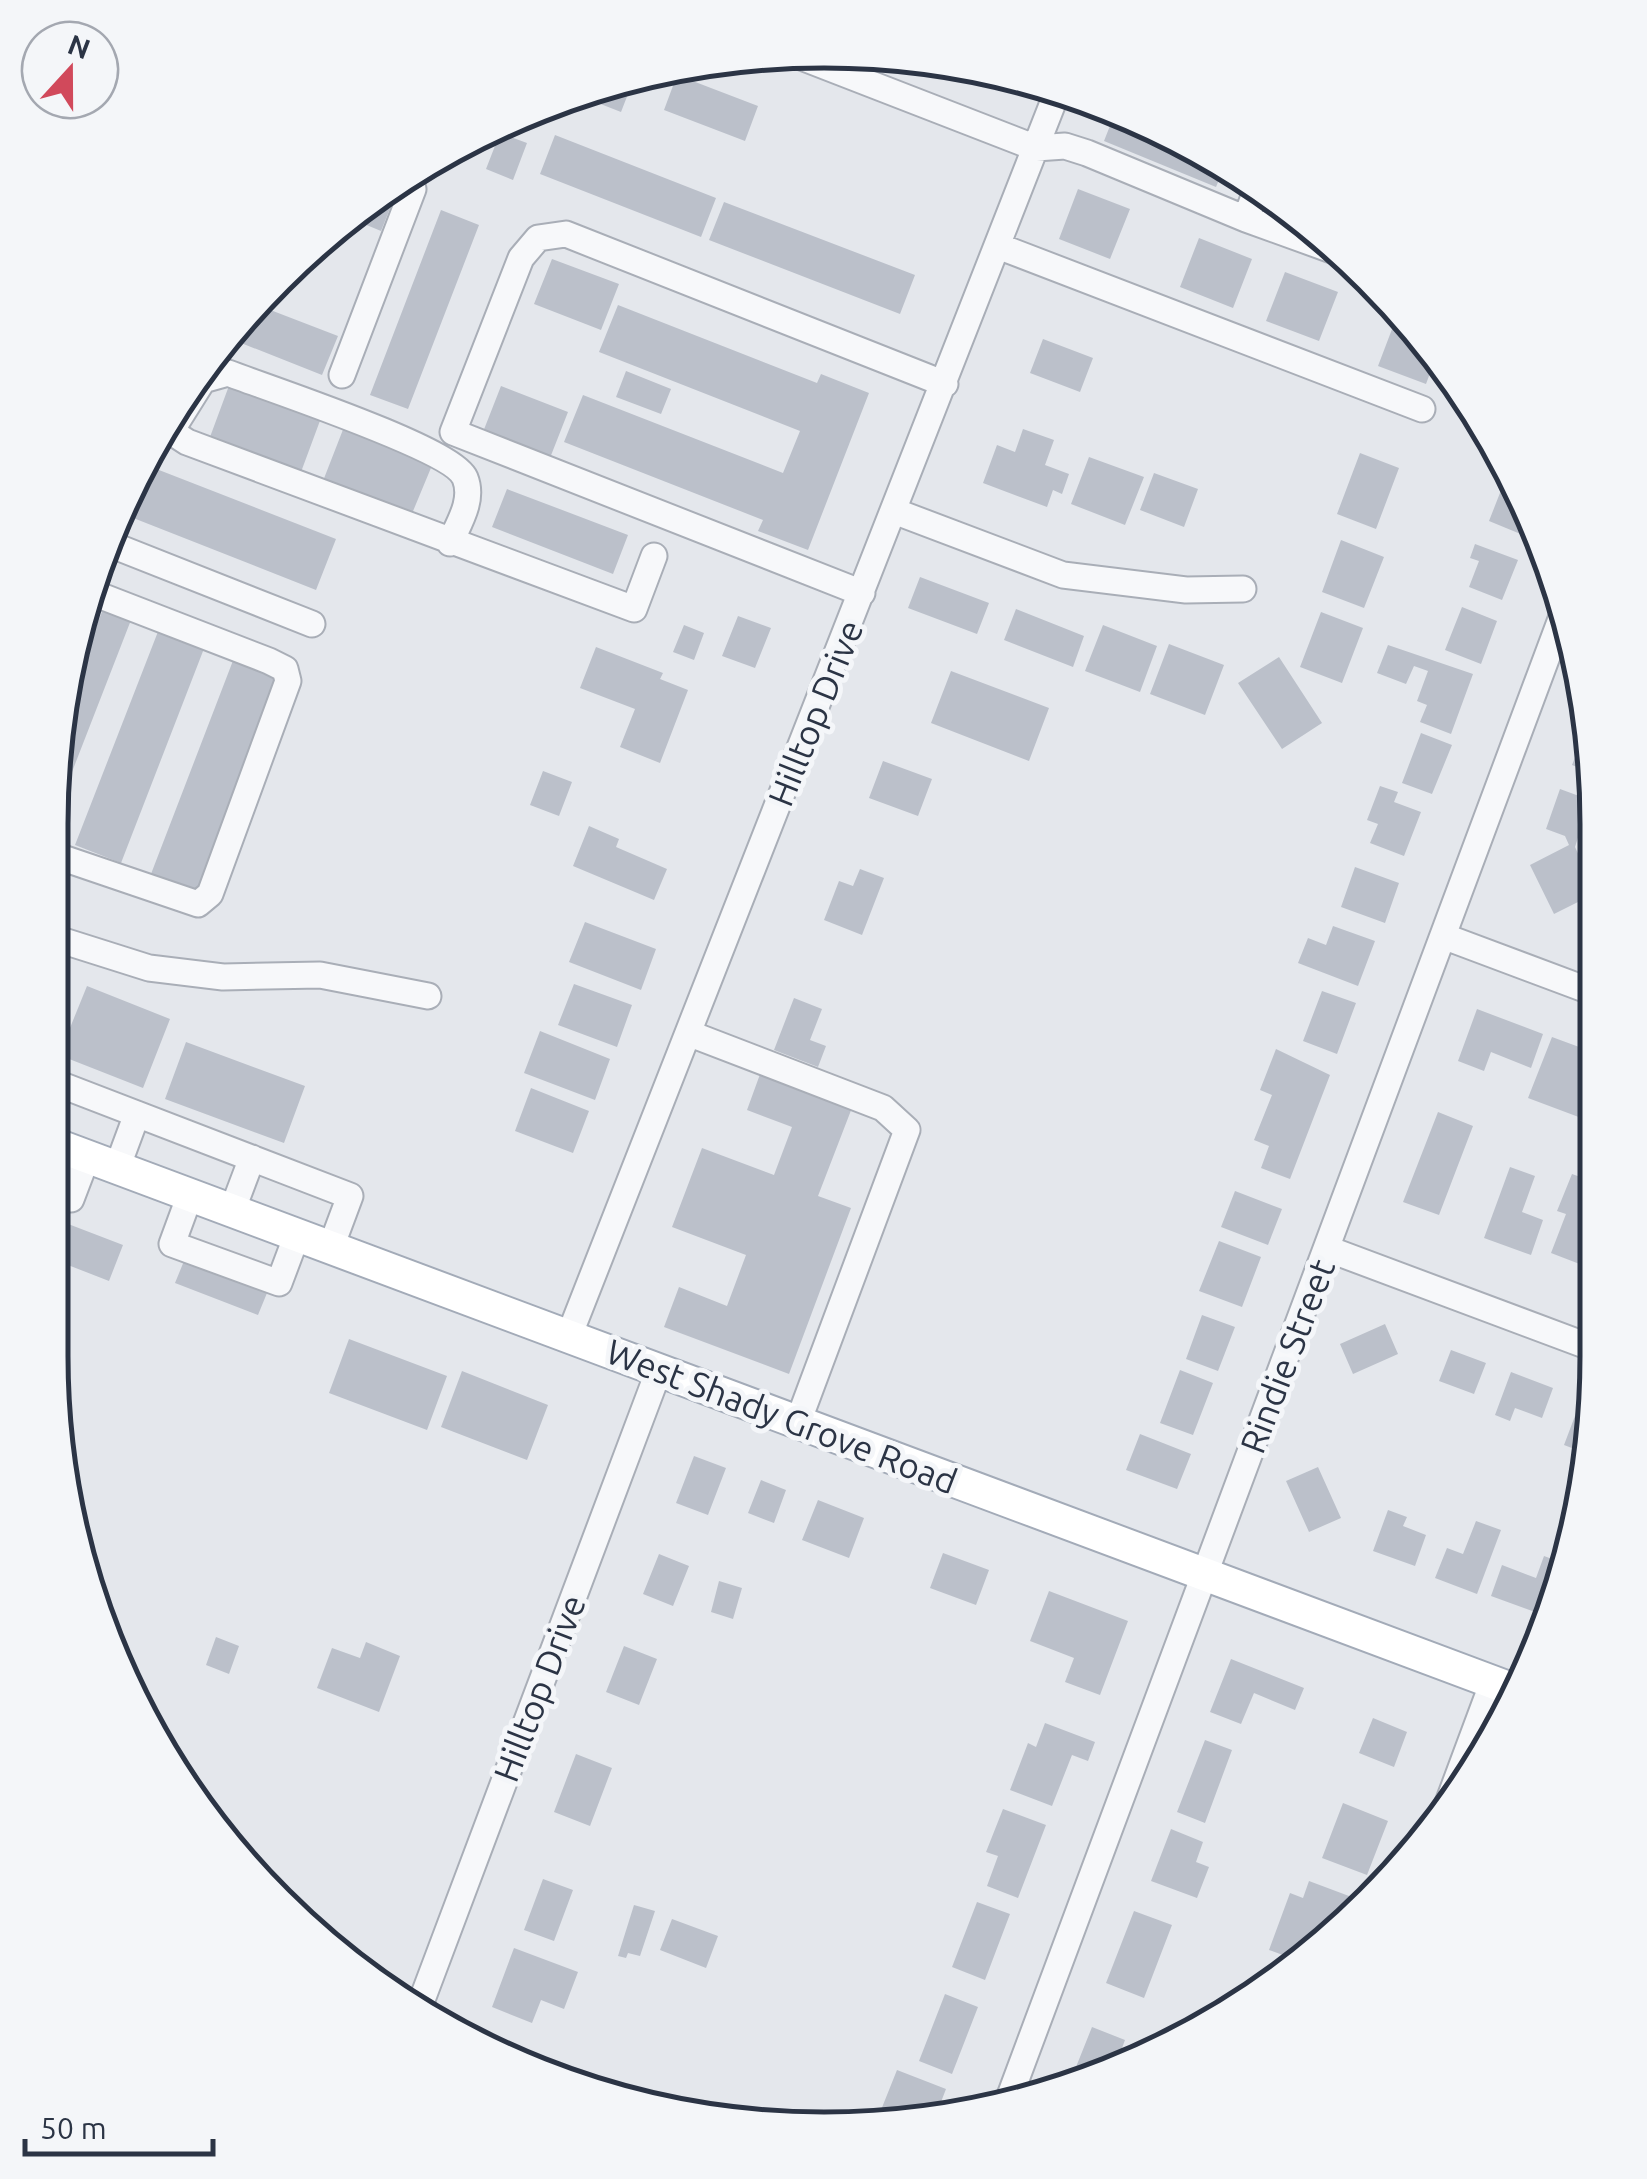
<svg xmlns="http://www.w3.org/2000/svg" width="1647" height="2179" viewBox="0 0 1647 2179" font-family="Ubuntu,sans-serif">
  <rect width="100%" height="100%" fill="#e4e7ec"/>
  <!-- building -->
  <path fill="#bbc0ca" d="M944,62L974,65L990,70L986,79Z
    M677,75L758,106L745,141L664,110Z
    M635,76L621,112L575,94L601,87Z
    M1117,108L1225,165L1216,187L1104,141Z
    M500,133L527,143L513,180L486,169Z
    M555,135L716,198L701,237L540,174Z
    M385,188L396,193L381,231L352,219Z
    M1078,189L1130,209L1110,259L1059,239Z
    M724,202L915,275L900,314L709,240Z
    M441,210L479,225L408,409L370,395Z
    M1199,238L1252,259L1233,308L1180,287Z
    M552,259L619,284L601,330L534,304Z
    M1285,272L1338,292L1319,341L1266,321Z
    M618,305L817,383L821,374L869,393L808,550L758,531L763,520L564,442L583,395L783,473L800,431L599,352Z
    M260,306L338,336L322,375L226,337Z
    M1397,316L1406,320L1436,357L1426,384L1378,366Z
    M1043,339L1093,358L1080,392L1030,373Z
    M626,371L671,389L661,414L616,397Z
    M230,383L321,418L301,472L210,437Z
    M501,386L568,412L550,458L483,432Z
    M344,427L433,463L411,516L323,481Z
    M1023,429L1054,440L1045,465L1069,474L1062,494L1053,490L1047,507L983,483L997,445L1015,452Z
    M1360,453L1399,468L1376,529L1337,514Z
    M1089,457L1144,477L1125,525L1071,504Z
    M141,463L336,539L316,590L118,512Z
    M1154,473L1198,489L1184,527L1140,510Z
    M1507,475L1529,520L1523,535L1489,521Z
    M507,489L628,535L613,574L492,527Z
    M1341,540L1384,557L1364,608L1322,592Z
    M1475,544L1518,560L1502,600L1469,587L1479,561L1470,558Z
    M920,577L989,603L977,634L908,608Z
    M1462,607L1497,621L1481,664L1445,650Z
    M103,609L131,620L51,826L52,773L61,718Z
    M1016,609L1084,636L1073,667L1004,640Z
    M1321,612L1363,628L1342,683L1300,667Z
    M738,616L771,628L755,668L722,656Z
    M684,625L704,633L694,660L673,652Z
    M1103,625L1157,646L1140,692L1085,671Z
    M159,629L205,646L121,863L75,845Z
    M1169,644L1224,665L1205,715L1150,694Z
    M1388,645L1473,674L1451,734L1420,722L1427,705L1417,701L1428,671L1414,666L1406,684L1377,673Z
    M596,647L663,673L660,679L688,690L660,763L620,747L635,709L580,688Z
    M1279,657L1322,723L1282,749L1238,683Z
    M234,658L280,675L197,892L151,874Z
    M951,671L1049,708L1029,761L931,723Z
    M1590,720V772L1572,765Z
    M1421,733L1452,745L1432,794L1402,783Z
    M883,761L932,779L918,816L869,798Z
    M543,771L572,782L559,816L530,805Z
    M1380,786L1398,792L1394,802L1421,812L1404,856L1370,843L1378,824L1367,820Z
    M1560,789L1590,800L1575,847L1590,879V896L1554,914L1530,865L1569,845L1565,836L1546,829Z
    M589,826L619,839L616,847L667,869L654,900L573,866Z
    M1355,867L1399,883L1385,923L1341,907Z
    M860,869L884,878L862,935L824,920L839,881L853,886Z
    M585,922L656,949L641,990L569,962Z
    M1333,926L1375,941L1358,986L1298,963L1308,938L1326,945Z
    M574,984L632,1005L617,1047L558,1025Z
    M87,986L170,1019L143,1088L59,1055Z
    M1322,991L1356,1003L1337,1054L1303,1041Z
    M794,998L822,1009L810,1040L826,1046L818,1067L774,1050Z
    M1477,1009L1543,1034L1531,1068L1491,1052L1484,1071L1458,1061Z
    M540,1031L610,1059L595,1100L524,1073Z
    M1552,1037L1590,1051V1102L1584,1119L1528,1098Z
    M186,1042L305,1086L284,1143L165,1099Z
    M1276,1049L1330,1075L1290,1179L1261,1168L1269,1146L1254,1140L1272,1095L1260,1090Z
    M763,1066L855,1100L818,1196L851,1208L789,1374L664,1327L679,1287L727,1306L746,1255L672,1227L702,1148L774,1175L792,1127L747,1110Z
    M531,1088L589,1111L573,1153L515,1131Z
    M1438,1112L1473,1126L1439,1215L1403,1202Z
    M1510,1167L1535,1176L1522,1212L1543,1220L1531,1255L1484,1238Z
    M1572,1174L1586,1179L1579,1197L1590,1201V1268L1551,1253L1566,1214L1557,1211Z
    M1235,1191L1282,1209L1268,1245L1221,1227Z
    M50,1217L123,1245L109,1281L50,1258Z
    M1219,1241L1261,1257L1242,1307L1199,1291Z
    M184,1261L267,1293L258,1315L175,1283Z
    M1202,1315L1235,1327L1218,1371L1186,1359Z
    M1385,1324L1398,1354L1353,1374L1340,1344Z
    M349,1339L447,1376L427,1430L329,1393Z
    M1451,1350L1486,1363L1474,1394L1439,1381Z
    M1180,1370L1213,1383L1193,1435L1160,1423Z
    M462,1371L548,1405L527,1460L441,1427Z
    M1511,1372L1553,1388L1542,1418L1515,1408L1510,1421L1495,1415Z
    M1581,1400L1590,1403V1455L1564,1445Z
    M1140,1434L1191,1454L1177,1489L1126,1470Z
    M694,1456L726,1468L708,1515L676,1503Z
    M1318,1467L1341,1518L1309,1532L1286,1481Z
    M761,1480L786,1490L774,1523L748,1513Z
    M818,1500L864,1518L849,1558L802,1540Z
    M1388,1510L1407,1517L1403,1526L1426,1535L1415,1566L1373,1551Z
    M1476,1521L1501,1530L1477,1594L1435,1578L1447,1548L1463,1554Z
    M943,1553L989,1570L976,1605L930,1588Z
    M659,1554L689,1566L673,1606L643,1594Z
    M1544,1556L1563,1563L1543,1615L1491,1596L1502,1565L1536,1578Z
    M719,1581L742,1588L733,1619L711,1612Z
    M1049,1591L1128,1621L1100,1695L1065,1682L1074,1658L1030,1641Z
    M216,1637L239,1646L229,1674L206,1665Z
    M366,1642L400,1656L379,1712L317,1688L332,1648L360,1658Z
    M624,1646L657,1659L639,1705L606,1692Z
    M1231,1659L1304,1688L1295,1710L1254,1693L1241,1724L1210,1712Z
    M1373,1718L1407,1732L1394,1767L1359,1753Z
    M1045,1723L1095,1742L1088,1761L1072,1755L1052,1806L1010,1790L1028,1743L1036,1747Z
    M1205,1740L1232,1750L1205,1823L1177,1812Z
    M576,1754L612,1768L590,1826L554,1812Z
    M1343,1803L1388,1821L1367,1875L1322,1858Z
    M1003,1809L1046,1825L1018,1898L987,1886L998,1856L986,1852Z
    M1171,1829L1203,1842L1196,1862L1209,1867L1197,1898L1151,1881Z
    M543,1879L573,1890L554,1941L524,1930Z
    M1309,1881L1357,1899L1349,1920L1299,1961L1269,1950L1290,1893L1303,1898Z
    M977,1902L1010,1914L985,1980L952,1967Z
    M634,1905L655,1911L640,1956L628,1953L626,1958L618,1956Z
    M1134,1911L1172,1925L1144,1998L1106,1983Z
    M672,1919L718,1936L706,1968L660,1950Z
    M514,1948L578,1972L564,2009L541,2000L532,2023L492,2007Z
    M945,1994L978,2007L952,2074L919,2061Z
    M1092,2027L1125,2040L1115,2067L1098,2075L1076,2067Z
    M897,2070L946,2089L936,2115L875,2125Z"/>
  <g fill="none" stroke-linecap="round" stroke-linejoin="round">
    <defs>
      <path id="minor" d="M791,53L1036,148L1065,146L1087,153L1246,219L1258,185
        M1246,219L1343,254
        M998,246L1422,409
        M342,375L413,189L393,181
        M164,427L187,442L634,609L654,556
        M171,431L203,380L228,373C267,388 453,449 465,478C474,500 459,523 450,543
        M894,511L1063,575L1186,590L1243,589
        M107,543L312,624
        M862,593L453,432L521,258L538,238L566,234L945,384
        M51,854L198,904L210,894L288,681L285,669L269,661L88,591
        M1443,936L1590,991
        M51,937L149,968L223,977L320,975L428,996
        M688,1033L883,1108L907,1130L798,1422
        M51,1081L350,1196L331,1247
        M117,1168L137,1114
        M50,1191L71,1199L87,1157
        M190,1195L172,1244L279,1283L297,1235
        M232,1211L252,1158
        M1328,1249L1590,1347
        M569,1336L1058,90
        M1445,1811L1493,1682
        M420,2005L659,1370
        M1008,2101L1564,611"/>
      <path id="major" d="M51,1143L1514,1690"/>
    </defs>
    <!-- minor casing -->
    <use href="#minor" stroke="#a9aeb7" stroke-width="29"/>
    <!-- major casing -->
    <use href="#major" stroke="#a3abb8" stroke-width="36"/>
    <!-- minor -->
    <use href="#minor" stroke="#f7f8fa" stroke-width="25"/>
    <!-- major -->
    <use href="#major" stroke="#fff" stroke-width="32"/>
  </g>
  <g text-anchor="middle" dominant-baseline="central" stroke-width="10" stroke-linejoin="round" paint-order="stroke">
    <!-- street labels -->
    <g font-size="35" fill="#2b3445" stroke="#f4f6f9">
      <text transform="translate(815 713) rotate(-68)">Hilltop Drive</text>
      <text transform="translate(1287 1356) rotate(-69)">Rindie Street</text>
      <text transform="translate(782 1416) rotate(21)">West Shady Grove Road</text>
      <text transform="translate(539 1688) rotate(-69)">Hilltop Drive</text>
    </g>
  </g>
  <!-- crop -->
  <path d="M0 0H1647V2179H0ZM824 68H824A756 756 0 0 1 1580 824V1356A756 756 0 0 1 824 2112H824A756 756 0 0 1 68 1356V824A756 756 0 0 1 824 68Z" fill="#f4f6f9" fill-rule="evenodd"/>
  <path fill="none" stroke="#2b3445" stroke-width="5" d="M824 68H824A756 756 0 0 1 1580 824V1356A756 756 0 0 1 824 2112H824A756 756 0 0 1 68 1356V824A756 756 0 0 1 824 68Z"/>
  <!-- north arrow -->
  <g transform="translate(70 70) rotate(21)"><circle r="48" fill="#f4f6f9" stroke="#a4a8b1" stroke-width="2.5"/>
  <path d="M0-8L18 38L0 25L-18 38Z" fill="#d1495b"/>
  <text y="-15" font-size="28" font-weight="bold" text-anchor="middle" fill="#2b3445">N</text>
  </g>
  <!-- scale -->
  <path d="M25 2139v15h188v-15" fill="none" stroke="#2b3445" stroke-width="5"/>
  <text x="40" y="2139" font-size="30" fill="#2b3445" stroke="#f4f6f9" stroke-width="8" paint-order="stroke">50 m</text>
</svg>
